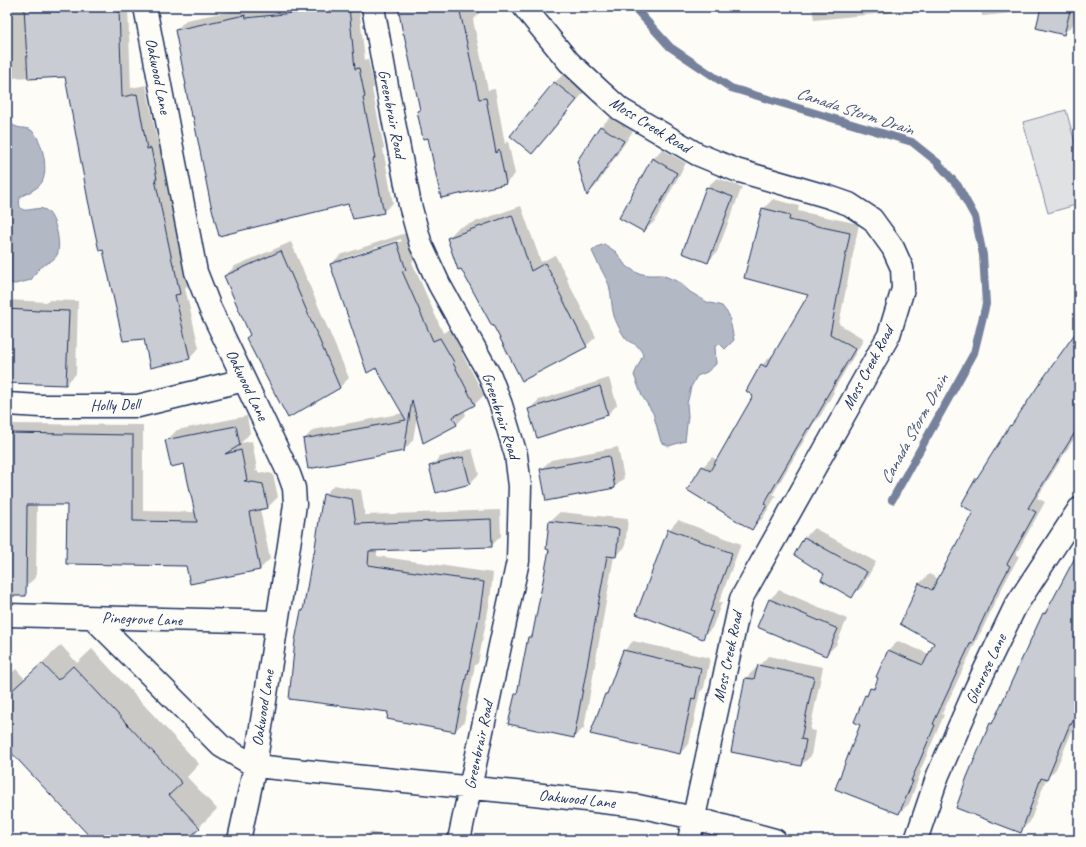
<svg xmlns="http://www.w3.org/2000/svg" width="1086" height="847" viewBox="0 0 1086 847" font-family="Caveat,sans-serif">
  <rect width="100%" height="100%" fill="#fdfcf7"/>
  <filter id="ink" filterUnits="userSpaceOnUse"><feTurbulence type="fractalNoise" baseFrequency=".025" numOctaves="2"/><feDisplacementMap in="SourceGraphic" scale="8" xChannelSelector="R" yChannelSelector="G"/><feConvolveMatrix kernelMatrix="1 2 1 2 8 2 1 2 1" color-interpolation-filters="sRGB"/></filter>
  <g filter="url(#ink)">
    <!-- green -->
    <path fill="#e0e1e3" stroke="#7e88a0" d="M1066,110L1079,157V204L1048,213L1023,122Z"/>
    <!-- water -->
    <path fill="#b3b8c5" stroke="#76819c" d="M7,118C9,121 11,124 13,125C18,129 25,127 31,130C42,138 49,169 42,182C38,189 27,193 20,197C16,219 33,206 43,209C55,211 62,245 57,255C53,262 45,263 40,268C36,271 34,276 31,280L15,284L7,283Z
      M604,244L616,252L625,265L637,273L648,275H662L679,282L690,292L707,302L722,306L729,315L734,340L725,349L720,344L715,346L716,364L707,372L697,376L691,387L687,404L688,416L685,441L669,446L661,442L653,413L642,396L634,375L643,355C637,340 630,346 624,336C620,330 616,322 614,316C611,306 612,295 609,285C604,273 597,263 592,251L597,247Z"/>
    <!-- shadow -->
    <path fill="#0003" fill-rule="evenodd" d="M7,7H128L131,88L146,85L157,140L160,139L166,168L164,170L182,256L189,284L185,288L199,348L190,358L144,338L66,76L7,78Z
      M251,7H255V9L275,7H359L365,60L368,59L374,87L372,89L384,148L383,149L393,203L383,212L349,203L187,84L176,30L186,20Z
      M399,7H482V10L473,20L488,90L495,89L505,144L508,141L515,174L505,184L429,137L418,111L421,108Z
      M812,7H948L814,20Z
      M981,7H1020L1014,13L982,16Z
      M1042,7H1077L1073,25L1063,34Z
      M565,73L586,90L542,143L532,153L511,135L555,82Z
      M611,117L633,131L596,186L587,194L578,161L601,126Z
      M662,149L686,163L654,222L644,231L653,159Z
      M717,178L742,187L717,252L708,262L683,252L707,187Z
      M773,199L799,206L798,211L859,224L839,324L864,339L833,391L834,392L819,418L814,423L773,494L776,496L762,519L752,528L703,467L712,457L717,460L755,396L762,365L772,355L773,356L809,294L763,209Z
      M521,206L541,262L555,255L568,279L567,280L596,337L586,346L448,238L458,228Z
      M406,233L415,259L412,262L443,333L450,329L463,351L462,353L484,395L474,405L464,410L466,415L456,425L417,416L413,440L404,450L304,439L313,430L404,413L331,264L340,255ZM401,239L402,241L341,261V259ZM450,412H452L457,422H454Z
      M291,242L349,378L339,388L251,334L225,276L235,266Z
      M7,300L48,302L49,300L78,301L76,374L66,384L7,382Z
      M1079,329V433L1078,432L1037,498L1045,502L1016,554L1019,556L1000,592L981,632L979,635L942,714L944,715L920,771L921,772L909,804L899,813L861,724L855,722L866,695L877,683L889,650L898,641L929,654L935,643L919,584L929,574L939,579L974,512L1011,426L1016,421ZM922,584L937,591L936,593L922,586Z
      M609,378L617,405L608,414L537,436L529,409L539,400Z
      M247,416L250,433L241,443L252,441L257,469L255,471H258V473L263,472L273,474L278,497L268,507L260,509L270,559L260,569L187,565L68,504H37L36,577L25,587H7V424L143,425V511L196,512L185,463L166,441L177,430Z
      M618,447L624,478L615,487L541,469L551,460Z
      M472,449L479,474L469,484L430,467L440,457Z
      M334,485L361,490L365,515L500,510L501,536L491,546L377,550V556L493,573L490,601L478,663L475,665L464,722L455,731L390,711L301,611L304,608L314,554L315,552L324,495Z
      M560,512L628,519L625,547L616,556H614L584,728L574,737L510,724L516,694L519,691L529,637L534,633L550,549V521Z
      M678,520L741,544L719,602H722L712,628L702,638L669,530Z
      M814,528L876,562L862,587L852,596L826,573L795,555L805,537Z
      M1079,553V715L1056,769L1046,779L1030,822L1020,831L991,724L995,720L1043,613L1051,606Z
      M779,590L847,619L836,645L826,655L769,600Z
      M633,641L710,658L704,688L700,692L689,744L680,753L606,694L609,692L624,651Z
      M61,645L77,663L92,649L199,764L187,777L217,809L186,840H89L92,837L7,747V678L16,669L25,679Z
      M768,656L823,667L810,730L815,731L811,756L801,765L732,751L746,678L756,668L758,669L759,666Z
      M370,832L408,840H363Z"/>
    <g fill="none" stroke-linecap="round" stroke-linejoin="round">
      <!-- stream -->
      <path stroke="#76819c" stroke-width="8" d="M634,7L670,47L731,88L912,142L937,162L958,186L975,217L983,255L986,304L974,353L892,500"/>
    </g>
    <!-- building -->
    <path fill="#c9ccd3" stroke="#1b2f5e" d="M24,7H55L56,11L119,9L122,97L137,94L147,149L151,148L157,179H155L173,265H174L180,294L175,295L190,359L150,368L144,339L123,341L103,250L99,251L88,200L65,77L28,79Z
      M349,7L355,69L359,68L365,97L363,98L375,158L373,159L384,213L353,219L348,204L219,236L210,201L193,116H191L185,85H186L175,30L245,15L246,18Z
      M398,7H459L479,99L486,98L496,153L499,149L506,184L441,198L428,138L423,139L417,111L420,110L404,34H403Z
      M1041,7H1071L1064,35L1036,28Z
      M554,82L577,100L532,154L510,136Z
      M600,126L624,141L587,196L577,161Z
      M652,158L677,173L644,232L619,218Z
      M706,187L733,197L708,263L682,253Z
      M762,208L790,215L789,220L850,233L830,334L855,349L824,401L825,402L809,429L808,428L764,504L767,505L752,530L687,490L702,466L710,471L753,396L746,391L761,364L766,367L808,295L744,278Z
      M512,215L531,271L545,263L559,289L558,290L587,347L522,381L493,325L492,326L461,269L458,270L447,238Z
      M397,242L406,270L402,271L433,341L440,338L454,362L453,363L475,405L453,417L457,425L423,443L412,400L404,451L308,469L303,439L406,420L376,368L367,373L330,264Z
      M281,251L340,388L288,418L274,392L246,338L250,335L224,276Z
      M7,309L39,311V310L69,311L66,385L7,383Z
      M1079,328V426L1028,508L1036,512L1007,564L1010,566L991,602L972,643L971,642L933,724L935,725L911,781H913L899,814L835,789L860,725L854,722L865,695L867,696L870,688L874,689L878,678L876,677L888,650L923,665L934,643L900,624L919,583L932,590L973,512L961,505L976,478H977L1010,425L1011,426L1044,377Z
      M600,386L608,415L537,438L528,409Z
      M236,426L240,445L225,454L241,450L247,480L244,481H247L248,483L252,482L263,484L268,508L249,512L260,570L190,584L186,566L66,564L67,505H27L26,596H7V433L133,435V521L197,522L184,464L171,467L165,440Z
      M609,456L615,488L546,501L540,469Z
      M463,457L470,484L436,493L429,466Z
      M323,494L352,499L356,524L491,519L492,547L369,551L368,565L484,582L480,611L468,674L467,673L455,732L387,719L388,712L289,699L295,641L301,611H303L313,553L314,554Z
      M549,521L619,529L616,557L607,556L574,738L508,724L515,694H517L528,637H532L549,550L546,549Z
      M668,529L732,553L710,611L713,612L703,639L636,614Z
      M804,537L867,572L852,598L821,580L824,574L794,555Z
      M1079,550V707L1071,725L1070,724L1047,780L1041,778L1021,833L956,808L967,777L990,723L992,724L1043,613L1045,614Z
      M769,599L838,629L826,656L757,627Z
      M623,650L701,668L695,699L692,698L680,754L590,734L605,694H607Z
      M42,663L58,680L73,666L182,783L169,795L200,828L187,840H93L7,748V695Z
      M758,665L814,677L801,739L806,740L801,766L731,752L745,678L754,679Z"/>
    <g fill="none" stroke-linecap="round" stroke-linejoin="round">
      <defs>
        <path id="minor" d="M145,7L196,272L210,308L289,474L294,488L295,504L293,519L255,766L239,840
          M373,7L389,97L410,205L421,245L439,284L490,376L501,405L516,455L520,486L518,561L459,840
          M524,7L569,62L599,90L620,109L697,154L736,170L829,197L849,204L872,219L893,248L902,268L903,289L889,335L741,599L689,840
          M7,404L40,406H138L244,380
          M7,615L276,622
          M93,618L221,746L255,766L534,794L638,806L694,818L775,840
          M916,840L938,775L976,688L1015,607L1079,509"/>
      </defs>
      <!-- minor casing -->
      <use href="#minor" stroke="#1b2f5e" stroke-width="25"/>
      <!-- minor -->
      <use href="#minor" stroke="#fdfcf7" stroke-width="22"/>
    </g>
  </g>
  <g text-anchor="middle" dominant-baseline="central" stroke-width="3.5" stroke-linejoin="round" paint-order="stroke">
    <!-- street labels -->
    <g font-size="16" fill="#1b2f5e" stroke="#fdfcf7">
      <text transform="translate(158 76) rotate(79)">Oakwood Lane</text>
      <text transform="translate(392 114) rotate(79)">Greenbrair Road</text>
      <text transform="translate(650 125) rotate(32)">Moss Creek Road</text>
      <text transform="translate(868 368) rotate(-62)">Moss Creek Road</text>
      <text transform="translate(247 385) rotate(64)">Oakwood Lane</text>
      <text transform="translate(115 405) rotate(-2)">Holly Dell</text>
      <text transform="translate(501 416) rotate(72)">Greenbrair Road</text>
      <text transform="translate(142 619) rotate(2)">Pinegrove Lane</text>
      <text transform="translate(728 657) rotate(-78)">Moss Creek Road</text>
      <text transform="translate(986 669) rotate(-65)">Glenrose Lane</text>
      <text transform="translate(263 708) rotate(-81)">Oakwood Lane</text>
      <text transform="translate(479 745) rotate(-78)">Greenbrair Road</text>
      <text transform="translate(577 799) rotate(6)">Oakwood Lane</text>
    </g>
    <!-- water labels -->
    <g font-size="17" font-style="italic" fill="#49587d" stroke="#fdfcf7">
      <text transform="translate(855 111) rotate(18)">Canada Storm Drain</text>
      <text transform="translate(914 429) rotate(-61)">Canada Storm Drain</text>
    </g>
  </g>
  <!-- margin -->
  <rect width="1086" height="847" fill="none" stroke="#fdfcf7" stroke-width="24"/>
  <rect x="12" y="12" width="1062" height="823" fill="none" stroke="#1b2f5e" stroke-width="1.5" filter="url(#ink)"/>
</svg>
